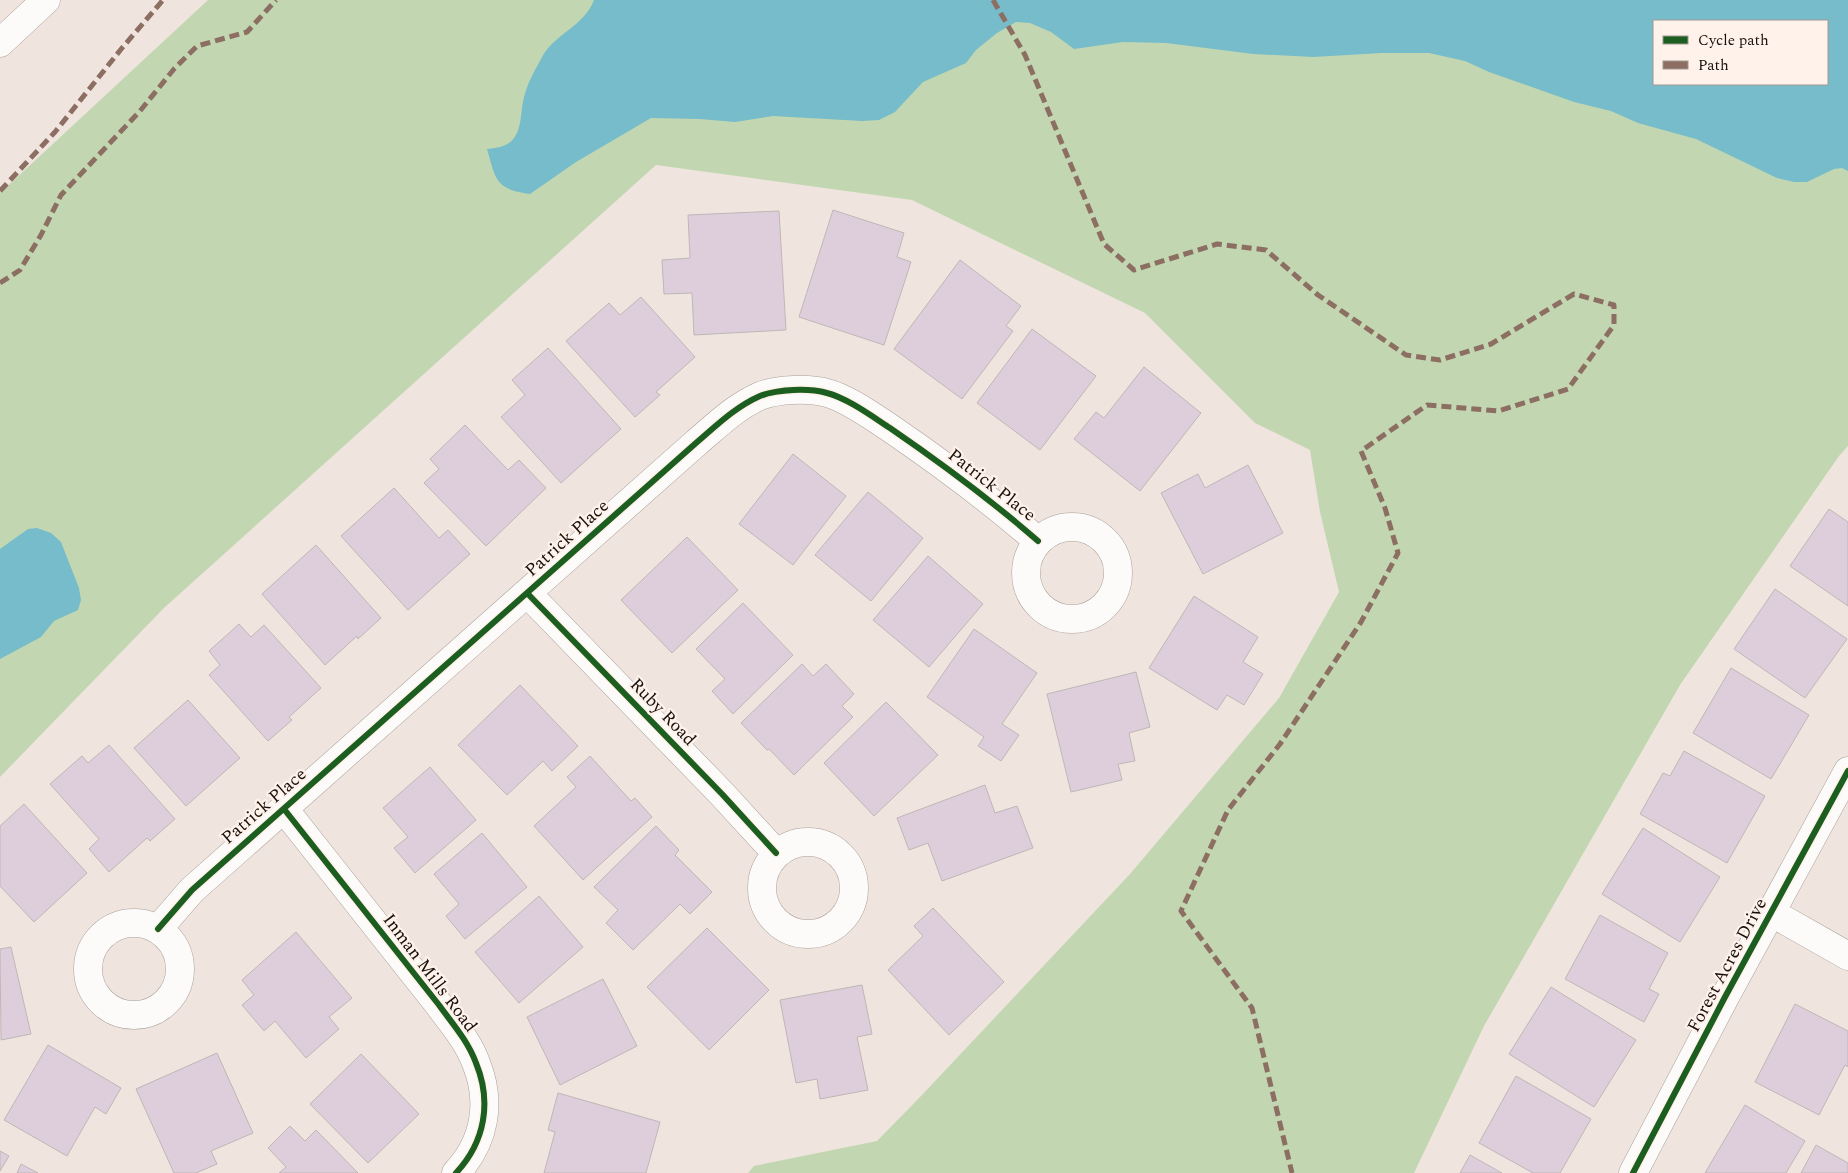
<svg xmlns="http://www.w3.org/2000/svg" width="1848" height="1173" viewBox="0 0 1848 1173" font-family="Spectral,serif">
  <rect width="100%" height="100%" fill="#f0e5de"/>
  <!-- green -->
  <path fill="#c2d7b1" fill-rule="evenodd" d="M208,0H1848V446L1839,456L1680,685L1484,1026L1414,1173H748L754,1166L877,1141L921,1096L1130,874L1279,698L1339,592L1320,512L1310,450L1255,423L1145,313L912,200L656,165L164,608L0,777V193ZM1654,21H1827V84H1654Z"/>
  <!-- water -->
  <path fill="#76bcca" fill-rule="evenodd" d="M594,0H1848V171L1842,168L1834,169L1807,182H1794L1777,178L1696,139L1638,123L1611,111L1574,102L1489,72L1465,61L1429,53H1382L1313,57L1253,54L1166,43L1123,42L1074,49L1051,32L1030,23L1016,22L997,33L976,50L966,63L923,82L895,112L879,120L862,121L773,116L735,122L700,119L651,118L576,162L530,194C496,189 496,181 487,149C496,148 508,147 514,138C523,126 520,108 525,94C528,82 535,70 541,59C553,34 584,27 594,0ZM1827,21V84H1654V21Z
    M37,528L51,533L61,542L79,588L81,600L78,610L54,621L41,637L0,659V549L28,529Z"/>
  <!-- building -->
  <path fill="#decedb" stroke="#beb7b6" d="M833,210L904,233L897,257L911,262L884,345L799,317Z
    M779,211L786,330L694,335L692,293L664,294L662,260L690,258L688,215Z
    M960,260L1021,306L1006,326L1013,331L962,399L894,349Z
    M641,297L695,357L656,392L660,395L635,417L566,341L609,303L620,315Z
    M1032,329L1096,376L1040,450L977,403Z
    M548,348L621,429L561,483L501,417L525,395L512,380Z
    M1144,367L1201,413L1140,491L1074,439L1096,412L1104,418Z
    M465,425L508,470L519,460L546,488L486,546L424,483L439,469L430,459Z
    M793,454L846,496L793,565L739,524Z
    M1248,465L1283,533L1203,574L1161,493L1198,474L1205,488Z
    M394,488L439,538L448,530L470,554L408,610L341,536Z
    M868,492L923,538L871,601L815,555Z
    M1829,509L1848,522V606L1790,566Z
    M687,537L738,590L672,653L621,600Z
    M316,545L381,618L358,639L357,636L325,665L262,594Z
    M928,556L983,604L929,667L873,620Z
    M1775,589L1847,639L1805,698L1734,649Z
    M1194,596L1258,637L1243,662L1263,674L1244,705L1227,695L1217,710L1149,668Z
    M743,603L793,655L733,714L712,691L725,679L696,649Z
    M239,624L251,637L264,625L321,688L289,717L292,720L268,741L209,675L220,665L209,651Z
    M974,629L1037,673L1002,724L1019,735L1001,761L978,746L984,737L927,697Z
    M802,664L813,676L826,664L854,694L842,706L853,717L794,775L769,749L767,750L741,723Z
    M1731,668L1809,715L1771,779L1693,733Z
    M1136,672L1150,727L1129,733L1135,761L1118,764L1122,780L1071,792L1047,694Z
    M520,685L578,746L552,771L543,761L507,795L458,745Z
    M188,700L240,758L186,806L134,748Z
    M886,702L938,755L874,816L824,763Z
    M109,745L175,819L150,841L147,838L109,872L89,849L99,839L50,784L82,756L88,763Z
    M1684,751L1765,796L1727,863L1640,814L1663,773L1670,776Z
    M590,756L631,801L635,798L652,817L583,880L534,826L576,787L567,777Z
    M430,767L476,820L415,873L394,848L408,837L383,808Z
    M985,785L995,813L1017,806L1033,848L942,881L928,843L909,850L897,818Z
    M24,804L87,873L34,922L0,886V826Z
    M656,826L679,850L675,855L712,892L690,914L680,904L633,950L606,923L618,910L594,887Z
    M1643,828L1720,877L1680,942L1602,894Z
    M482,833L527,887L465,939L446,916L459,904L434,874Z
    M539,896L583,947L519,1003L475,952Z
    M933,908L1004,982L949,1035L888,970L923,936L914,926Z
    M1600,915L1668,953L1649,989L1659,994L1644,1022L1565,979Z
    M707,928L769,990L709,1050L647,987Z
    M296,932L352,998L329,1017L339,1029L306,1058L275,1021L264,1031L242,1005L254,995L242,980Z
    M11,947L31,1034L1,1040L0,949Z
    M603,979L637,1046L560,1085L527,1017Z
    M862,985L872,1034L857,1037L868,1090L820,1099L817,1079L796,1083L780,1000Z
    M1551,987L1636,1040L1594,1107L1509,1054Z
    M1795,1004L1848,1031V1067L1845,1065L1819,1115L1755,1082Z
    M48,1045L121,1088L106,1114L95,1107L67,1156L4,1120Z
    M217,1053L253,1133L211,1151L217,1164L196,1173H174L136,1089Z
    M361,1054L419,1114L368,1163L310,1104Z
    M1516,1076L1591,1119L1560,1173H1533L1479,1143Z
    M558,1093L660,1122L646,1173H544L555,1132L548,1130Z
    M1745,1105L1805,1141L1786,1173H1705Z
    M290,1126L305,1141L316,1130L358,1173H279L286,1167L268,1148Z
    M1816,1145L1848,1163V1173H1801Z
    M0,1151L9,1156L0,1171Z
    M1470,1155L1502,1173H1460Z
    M21,1164L38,1173H17Z"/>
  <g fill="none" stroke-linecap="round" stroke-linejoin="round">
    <defs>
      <path id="minor" d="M1026 573a46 46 0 1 1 92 0a46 46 0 1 1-92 0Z
        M527,593L722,794L776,853
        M284,809L439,1005C452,1023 468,1041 476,1063C492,1102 485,1142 456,1173
        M762 888a46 46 0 1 1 92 0a46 46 0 1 1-92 0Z
        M1772,913L1848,956
        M88 969a46 46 0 1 1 92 0a46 46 0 1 1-92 0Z
        M158,929L192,890L696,443C716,426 735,407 760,396C778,389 809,388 827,393C847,398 873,417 890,428C941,463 991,500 1038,541
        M1633,1173L1725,997L1848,771"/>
      <path id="major" d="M0,43L46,0"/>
    </defs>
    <!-- minor casing -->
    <use href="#minor" stroke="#a8a09a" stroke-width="29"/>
    <!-- major casing -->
    <use href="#major" stroke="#a8a09a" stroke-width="29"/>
    <!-- minor -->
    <use href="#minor" stroke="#fdfbfa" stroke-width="28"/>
    <!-- major -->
    <use href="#major" stroke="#fdfbfa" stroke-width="28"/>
    <!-- quiet -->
    <path stroke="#8d6e63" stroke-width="5" stroke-dasharray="10 5" stroke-linecap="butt" d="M993,0L1025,55L1104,244L1134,270L1217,244L1266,250L1318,295L1406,355L1440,360L1491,344L1574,294L1614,305V325L1568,389L1498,411L1427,405L1361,451L1385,508L1398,553L1361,622L1280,744L1228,810L1181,911L1252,1008L1292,1173
      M0,191L55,132L122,48L163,0
      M0,283L20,270L41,235L61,195L140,111L174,69L197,46L247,32L276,0"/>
    <defs>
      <path id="cycleway" d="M527,593L722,794L776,853
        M284,809L439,1005C452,1023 468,1041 476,1063C492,1102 485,1142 456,1173
        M158,929L192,890L696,443C716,426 735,407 760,396C778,389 809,388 827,393C847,398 873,417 890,428C941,463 991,500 1038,541
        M1633,1173L1725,997L1848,771"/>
    </defs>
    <!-- cycleway casing -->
    <use href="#cycleway" stroke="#fff2ea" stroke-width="9"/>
    <!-- cycleway -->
    <use href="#cycleway" stroke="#1b5e20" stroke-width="6"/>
  </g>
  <g text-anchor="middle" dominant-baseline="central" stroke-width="4.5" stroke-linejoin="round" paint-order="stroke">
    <!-- street labels -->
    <g font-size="18" fill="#17100c" stroke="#fff2ea">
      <text transform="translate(992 485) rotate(38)">Patrick Place</text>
      <text transform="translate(567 538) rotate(-42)">Patrick Place</text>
      <text transform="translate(663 712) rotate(46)">Ruby Road</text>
      <text transform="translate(264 806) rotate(-41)">Patrick Place</text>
      <text transform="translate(1727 965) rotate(-62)">Forest Acres Drive</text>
      <text transform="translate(430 973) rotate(53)">Inman Mills Road</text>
    </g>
  </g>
  <!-- legend -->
  <rect x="1653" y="20" width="175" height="65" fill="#fff2ea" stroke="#a29891"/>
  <rect x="1663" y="36" width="25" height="8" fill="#1b5e20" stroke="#a29891"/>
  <text x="1698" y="45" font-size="15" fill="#17100c">Cycle path</text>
  <rect x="1663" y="61" width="25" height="8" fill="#8d6e63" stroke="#a29891"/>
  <text x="1698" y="70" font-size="15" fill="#17100c">Path</text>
</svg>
